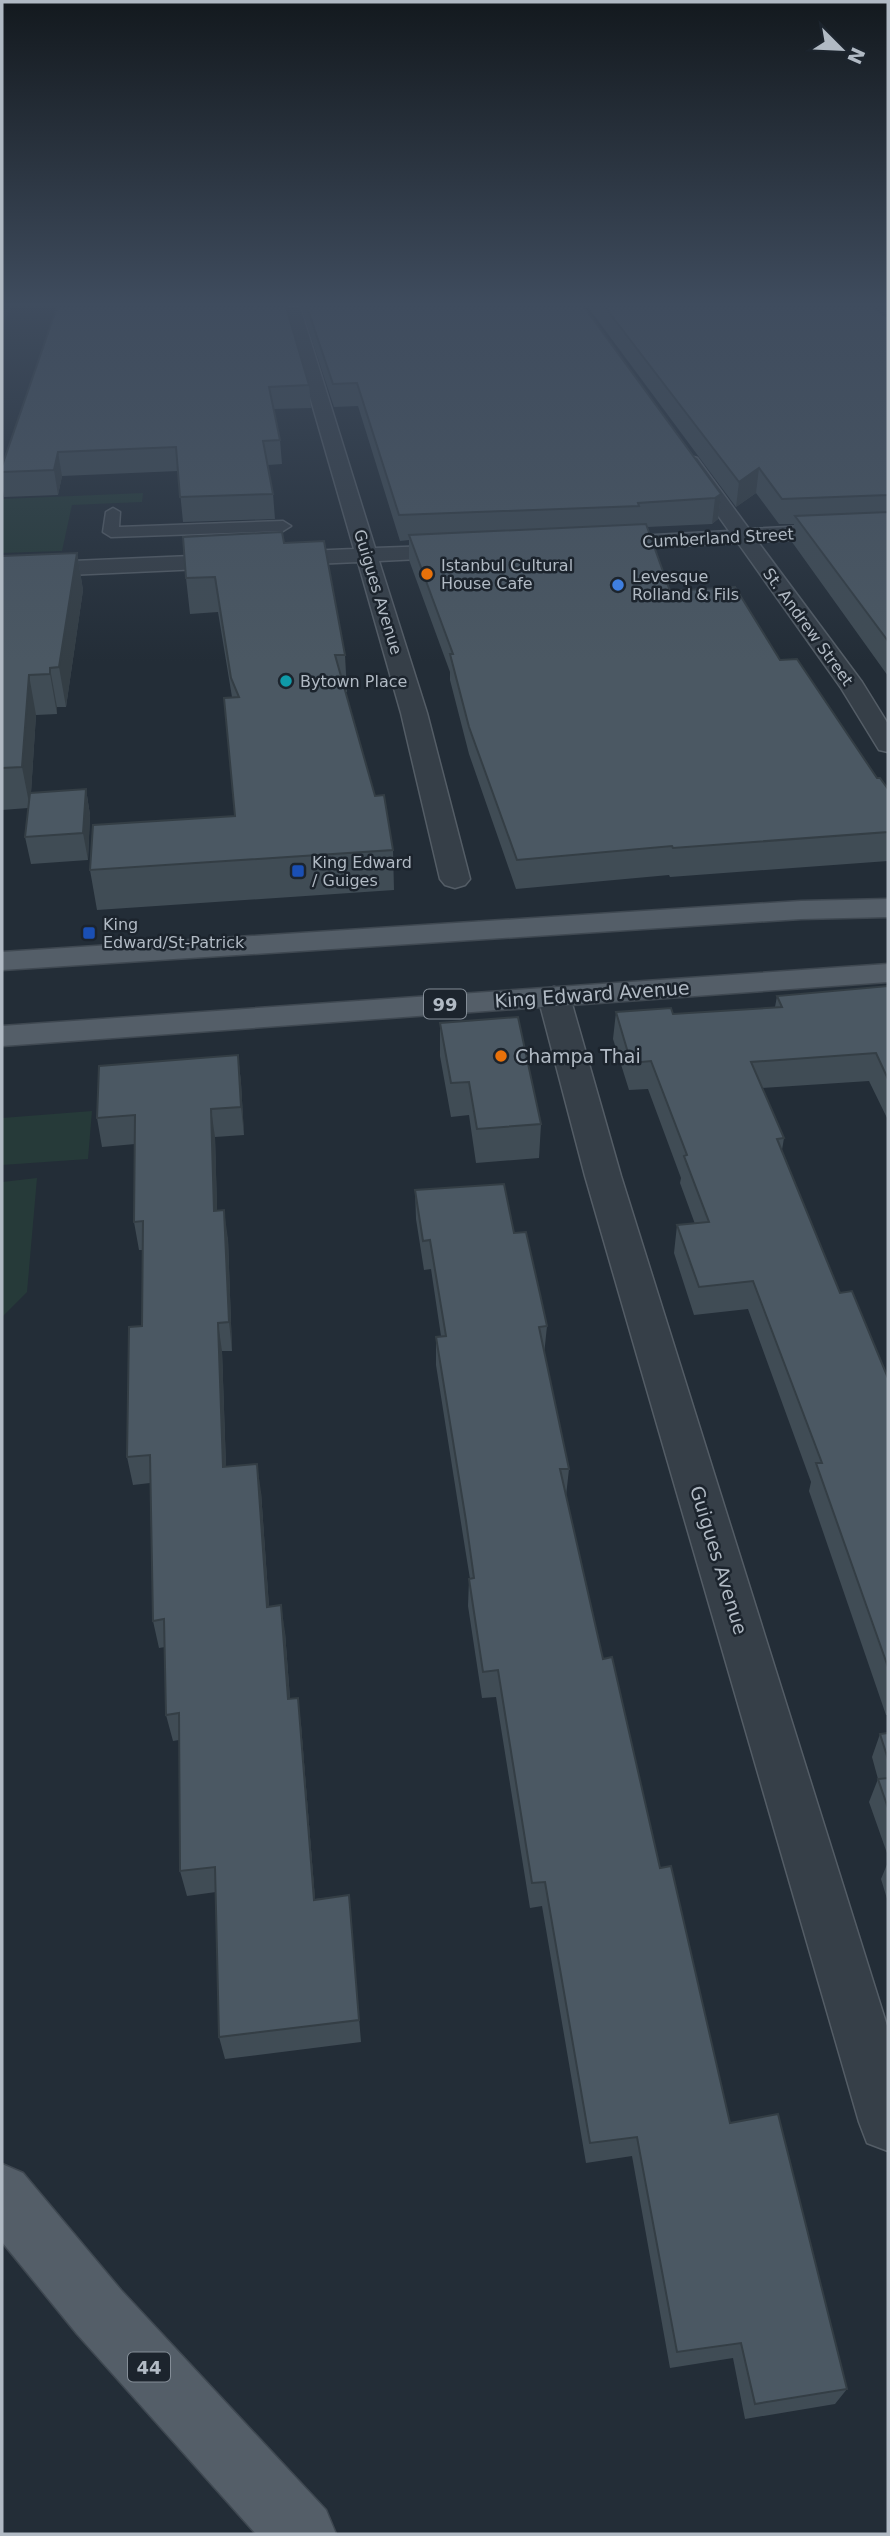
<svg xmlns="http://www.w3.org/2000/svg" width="890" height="2536" viewBox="0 0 890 2536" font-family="'DejaVu Sans',sans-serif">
  <rect width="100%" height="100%" fill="#232d37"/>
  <!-- green -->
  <path fill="#263a39" d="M143,493L142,502L72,505L62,551L2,553V499Z
    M92,1111L88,1159L2,1165V1118Z
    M37,1178L27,1292L2,1317V1182Z"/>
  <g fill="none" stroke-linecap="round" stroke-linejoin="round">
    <defs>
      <path id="lane" d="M113,508L120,512L119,527L283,521L291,526L283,531L111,537L103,532L106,512Z"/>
      <path id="street" d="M284,307H300L375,548L460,545L471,551L460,557L379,561L427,713L470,879L465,885L455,888L445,885L440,879L401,713L358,562L2,578V564L354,549Z
        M690,456L697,458L749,529L888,522V534L758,542L862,682L888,724V752L879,750L841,688L738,543L600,550L589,544L600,538L729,531L680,462Z
        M554,987L565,990L570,997L621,1176L888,2029V2151L867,2143L859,2122L585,1176L538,997L543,990Z"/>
      <path id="primary" d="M888,899V917L801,919L2,970V952L801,901Z
        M888,964V982L2,1046V1026Z
        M2,2164L23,2173L121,2290L326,2510L336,2534H256L77,2334L2,2242Z"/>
    </defs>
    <!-- lane casing -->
    <use href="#lane" stroke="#545d66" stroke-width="3"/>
    <!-- street casing -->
    <use href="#street" stroke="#545d66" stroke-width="3"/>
    <!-- primary casing -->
    <use href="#primary" stroke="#3f4851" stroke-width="3"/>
    <!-- lane -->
    <use href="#lane" fill="#363f48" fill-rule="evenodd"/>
    <!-- street -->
    <use href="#street" fill="#363f48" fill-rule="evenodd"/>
    <!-- primary -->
    <use href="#primary" fill="#545e68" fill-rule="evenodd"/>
  </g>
  <!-- wall -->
  <path fill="#404c55" d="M57,307L309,385L311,408L273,409L280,440L282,464L268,465L273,494L275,519L183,522L178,471L62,476L58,495L4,497L2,484V472Z
    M301,307H584L721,494L718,519L712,524L647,527L670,591L780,660L877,778L888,789V861L670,877L669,875L516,889L469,754L450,680V672L409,560V540L400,541L358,406L334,407Z
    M588,307H888V676L792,542L794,524H779L756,493L736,507Z
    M284,543L345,655L347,692H345L375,796L393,850L394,890L97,910L90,870L235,816L232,697L218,612L190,614L186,578Z
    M77,553L83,590L66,707H57V714L36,715L31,793L86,789L90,815L88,860L31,864L25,837L28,808L2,810V556Z
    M888,986V1120L869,1081L762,1088L784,1138L782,1150L840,1293L888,1378V1715H886L809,1491L811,1482L748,1309L694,1315L674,1253L677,1225L695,1224L680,1183L681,1178L648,1089L629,1090L613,1039L616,1012L673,1014L775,1007L777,996Z
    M440,1023L541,1124L539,1158L476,1163L469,1115L451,1117L440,1056Z
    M238,1055L241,1083L244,1135L215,1137L217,1211L228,1239L232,1351H222L226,1467L261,1492L269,1607L285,1632L290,1699L301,1725L315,1899L349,1895L361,2042L225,2059L219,2037L216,1892L187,1896L180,1871L179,1740L173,1741L166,1715L165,1647L159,1648L153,1621L150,1483L133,1485L127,1457L142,1326L143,1250H139L134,1222L135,1144L102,1147L97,1118Z
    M415,1190L514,1233L547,1326L544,1355L569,1469L566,1496L603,1659L730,2123L847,2389L835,2404L745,2419L733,2358L670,2368L632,2156L586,2163L542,1906L530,1908L496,1697L482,1698L468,1606L469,1579H470L465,1548L436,1365V1337L441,1336L431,1269L424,1270L416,1219Z
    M888,1733V1856L869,1802L878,1779L872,1757L880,1734Z
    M888,1862V1902L881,1879Z"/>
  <!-- shaded-wall -->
  <path fill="#343e45" d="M2,307H11L2,327Z
    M58,452L62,476L58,495L54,470Z
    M759,468L756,493L736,507L739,482Z
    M721,494L718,519L712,524L715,498Z
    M77,553L83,590L66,707L59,667Z
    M50,668L57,707V714L50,674Z
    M29,675L36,715L30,808L22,767Z
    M86,789L90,815L88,860L83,833Z
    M238,1055L241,1083L244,1135L241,1107Z
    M211,1109L215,1137L218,1240L214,1211Z
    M224,1210L228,1239L232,1351L229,1322Z
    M218,1323L222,1351L227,1495L223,1467Z
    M257,1464L261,1492L271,1634L267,1607Z
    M281,1605L285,1632L292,1725L288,1699Z
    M298,1698L301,1725L317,1923L314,1900Z"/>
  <!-- building -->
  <path fill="#4b5863" stroke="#343e45" stroke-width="2" d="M57,307H286L309,385L269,387L280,440L263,441L273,494L180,497L176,447L58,452L54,470L2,472V466Z
    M307,307H584L721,494L715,498L638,503L639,506L399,515L357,383L333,384Z
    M605,307H875L884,315L888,316V495L782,499L759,468L739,482Z
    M888,512V641L795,516Z
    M646,524L670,591L735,587L780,660L797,659L877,778H880L888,789V832L673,848L672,846L517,860L469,727L450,654H453L409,535Z
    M282,532L284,543L324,541L345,655H335L375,796L384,795L393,850L90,870L93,825L235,816L224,698L239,697L231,678L215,577L186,578L183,537Z
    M77,553L59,667L50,668V674L29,675L22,767L2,768V556Z
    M86,789L83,833L25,837L30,793Z
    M888,986V1079L876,1053L751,1062L784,1138L777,1139L840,1293L852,1291L888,1378V1667L816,1463H822L753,1281L699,1287L677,1225L709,1222L684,1156L687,1155L651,1061L631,1063L616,1012L671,1008L673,1014L782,1007L777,996Z
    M518,1017L541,1124L477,1129L469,1082L451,1083L440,1023Z
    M238,1055L241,1107L211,1109L214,1211L224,1210L229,1322L218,1323L223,1467L257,1464L267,1607L281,1605L288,1699L298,1698L314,1900L349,1895L359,2020L219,2037L215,1867L180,1871L179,1713L166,1715L164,1619L153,1621L150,1455L127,1457L129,1327L142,1326L143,1221L134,1222L135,1115L97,1118L99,1066Z
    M504,1184L514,1233L526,1232L540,1294L547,1326L539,1327L569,1469H560L603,1659L612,1657L660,1868L671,1866L730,2123L778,2114L847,2389L755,2404L741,2343L677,2352L637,2137L590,2143L545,1882L532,1883L498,1670L483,1672L469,1579L474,1578L466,1521L436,1337L446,1336L430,1240L423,1241L415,1190Z
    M888,1733V1759L880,1734Z
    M888,1778V1808L878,1779Z"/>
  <!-- sky -->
  <linearGradient id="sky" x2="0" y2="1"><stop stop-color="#13191e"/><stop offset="0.46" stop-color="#3f4c5e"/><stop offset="1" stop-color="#3f4c5e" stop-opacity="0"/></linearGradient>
  <rect width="890" height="662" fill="url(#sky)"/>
  <!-- markers -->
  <g fill="#e8710a" stroke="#1c242d" stroke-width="2.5">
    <circle cx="427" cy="574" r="7"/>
    <circle cx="501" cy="1056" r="7"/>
  </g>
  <circle fill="#3f7fe0" stroke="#1c242d" stroke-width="2.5" cx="618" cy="585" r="7"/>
  <circle fill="#0f9aa8" stroke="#1c242d" stroke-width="2.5" cx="286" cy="681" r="7"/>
  <g fill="#1a4fb4" stroke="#1c242d" stroke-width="2.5">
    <rect x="291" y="864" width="14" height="14" rx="3.5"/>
    <rect x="82" y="926" width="14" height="14" rx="3.5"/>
  </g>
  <g text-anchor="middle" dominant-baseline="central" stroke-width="5" stroke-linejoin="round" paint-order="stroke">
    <!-- far-street labels -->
    <g font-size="16" fill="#b1bac4" stroke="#1c242d">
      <text transform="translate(718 538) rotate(-3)">Cumberland Street</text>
      <text transform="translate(378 592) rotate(73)">Guigues Avenue</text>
      <text transform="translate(808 627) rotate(54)">St. Andrew Street</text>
    </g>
    <!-- far-poi labels -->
    <g font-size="16" fill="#b1bac4" stroke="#1c242d" text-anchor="start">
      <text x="441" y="565">Istanbul Cultural<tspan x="441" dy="18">House Cafe</tspan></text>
      <text x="632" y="576">Levesque<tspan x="632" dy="18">Rolland &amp; Fils</tspan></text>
      <text x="300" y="681">Bytown Place</text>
      <text x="312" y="862">King Edward<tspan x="312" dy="18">/ Guiges</tspan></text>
      <text x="103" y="924">King<tspan x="103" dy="18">Edward/St-Patrick</tspan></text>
    </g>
    <!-- shield labels -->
    <g fill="#1c242d" stroke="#848d97" stroke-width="2">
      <rect x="424" y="989.5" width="42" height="29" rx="5"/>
      <rect x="128" y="2352.5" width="42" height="29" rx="5"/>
    </g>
    <g font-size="18" font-weight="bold" fill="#b1bac4">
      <text x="445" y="1004">99</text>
      <text x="149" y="2367">44</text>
    </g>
    <!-- street labels -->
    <g font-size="19" fill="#b1bac4" stroke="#1c242d">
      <text transform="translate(592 994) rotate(-4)">King Edward Avenue</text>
      <text transform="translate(719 1560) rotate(73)">Guigues Avenue</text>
    </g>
    <!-- poi labels -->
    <g font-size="19" fill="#b1bac4" stroke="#1c242d" text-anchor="start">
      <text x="515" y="1056">Champa Thai</text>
    </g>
  </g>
  <!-- border -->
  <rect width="890" height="2536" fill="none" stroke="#b1bac4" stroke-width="7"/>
  <!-- north arrow -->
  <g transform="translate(841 49) rotate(114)" stroke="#1c242d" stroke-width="5" paint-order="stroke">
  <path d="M0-5L12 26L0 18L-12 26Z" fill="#b1bac4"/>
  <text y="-10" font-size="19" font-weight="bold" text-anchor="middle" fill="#b1bac4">N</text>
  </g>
</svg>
